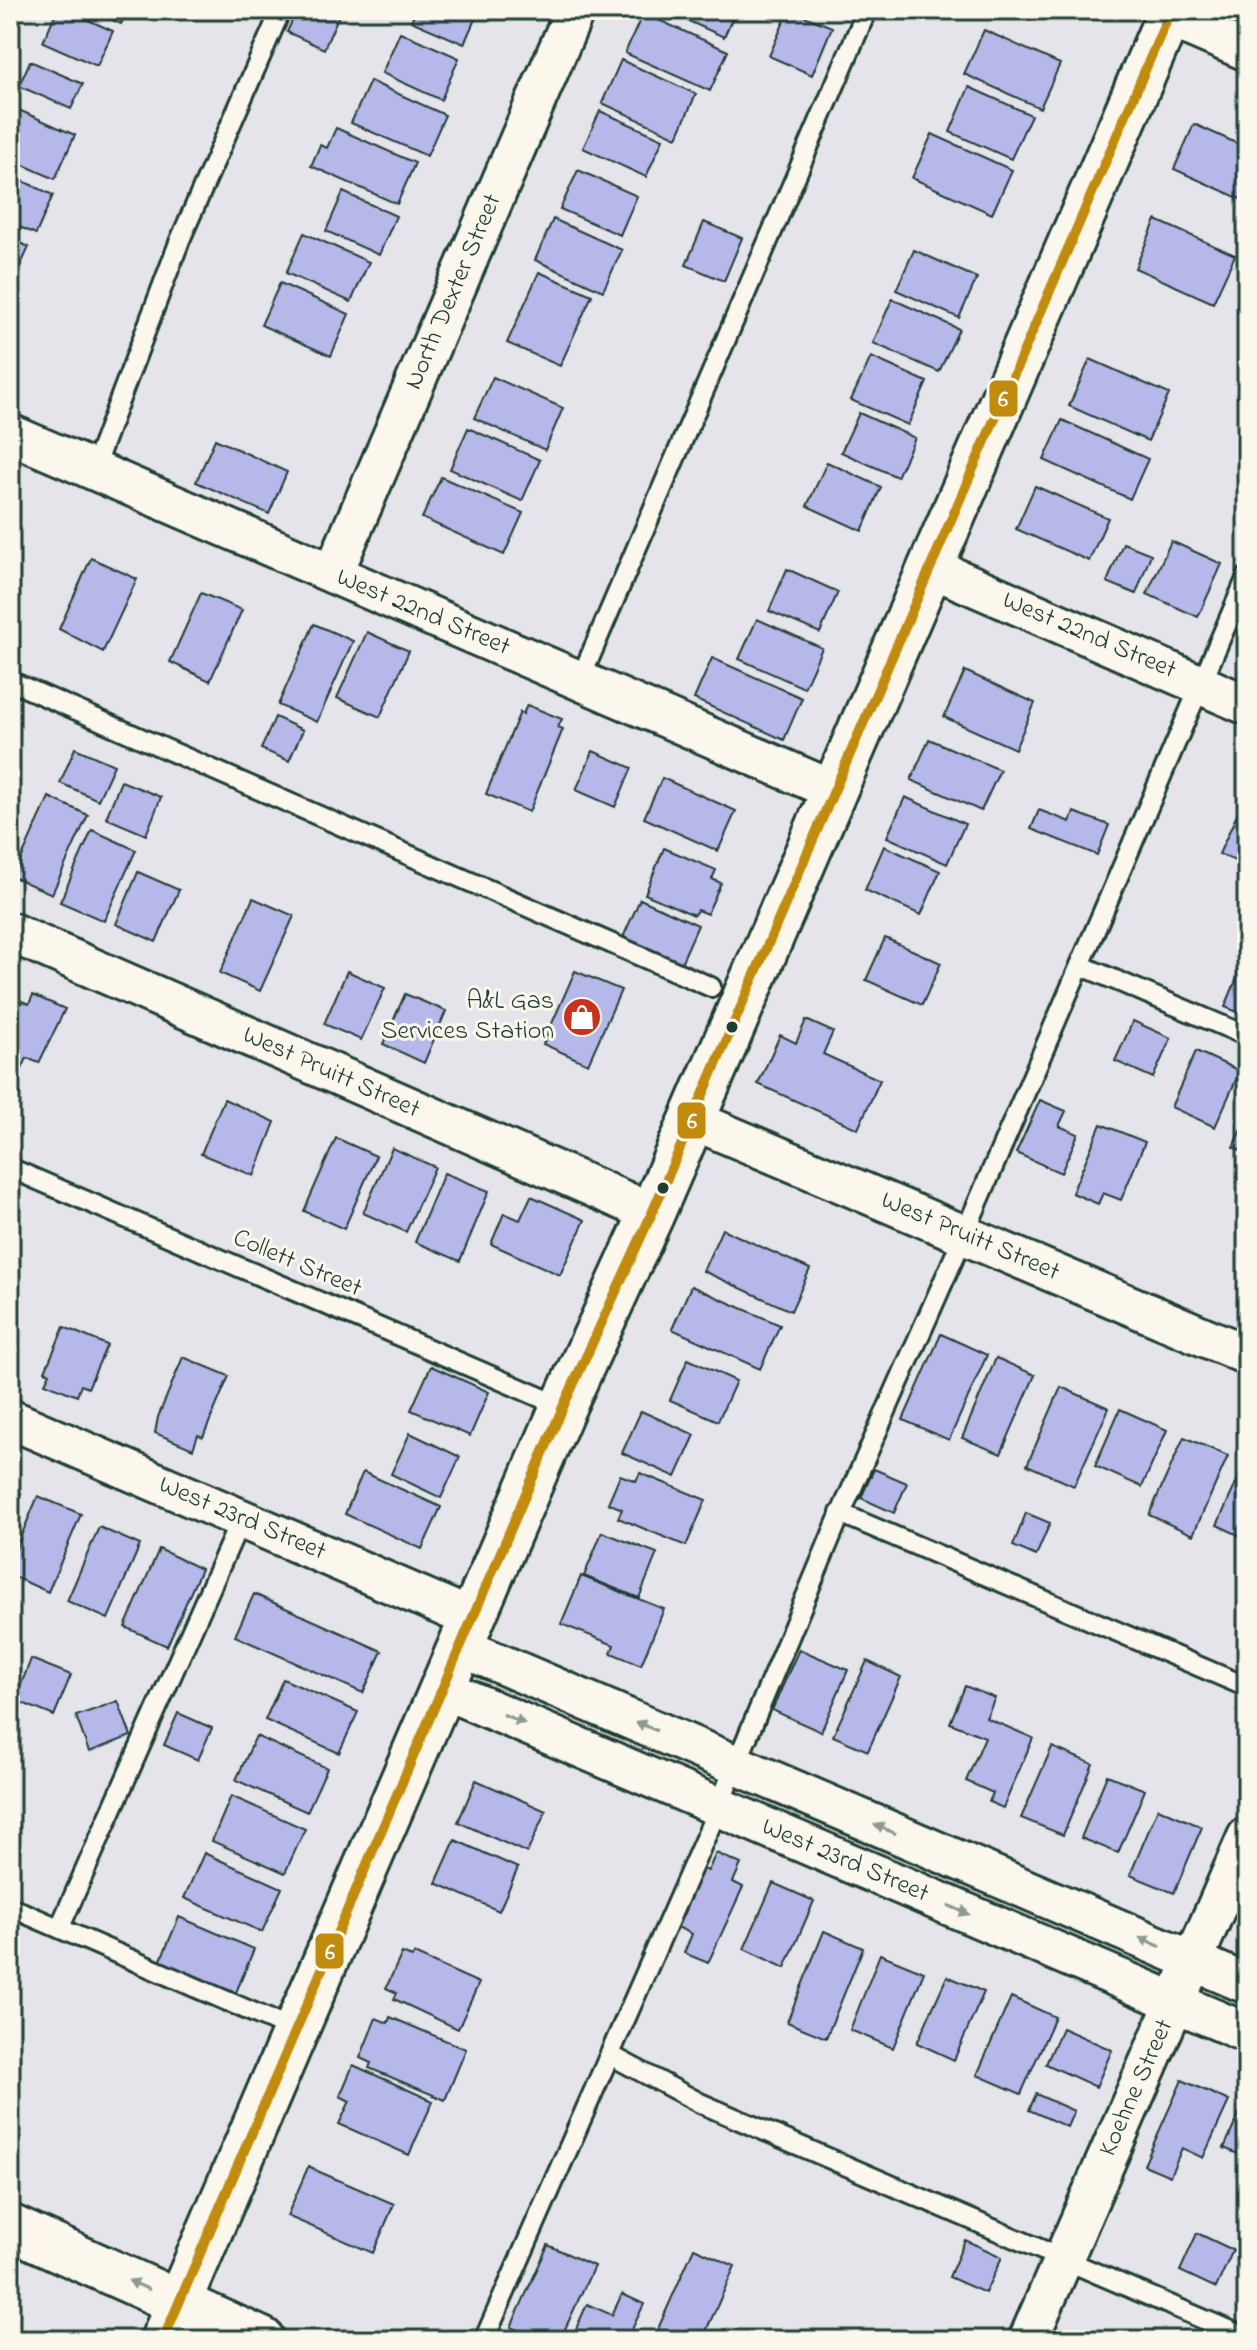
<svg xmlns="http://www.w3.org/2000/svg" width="1257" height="2350" viewBox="0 0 1257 2350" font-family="'Indie Flower',sans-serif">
  <rect width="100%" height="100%" fill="#e6e4eb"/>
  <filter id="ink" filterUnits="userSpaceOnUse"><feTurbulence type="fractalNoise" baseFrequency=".0125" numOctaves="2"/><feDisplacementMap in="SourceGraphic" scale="16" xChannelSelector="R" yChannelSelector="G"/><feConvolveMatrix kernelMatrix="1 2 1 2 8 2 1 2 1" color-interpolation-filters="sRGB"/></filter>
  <g filter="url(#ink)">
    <!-- building -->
    <path fill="#b6b8ea" stroke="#1f3d34" stroke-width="2" d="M57,10H66L113,31L97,66L43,42Z
      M89,10H128L121,24Z
      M297,10H327L339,15L324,49L287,32Z
      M416,10H479L464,44L411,21Z
      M664,10H736L724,37Z
      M789,10L832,27L812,75L769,56Z
      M643,13L728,51L710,91L625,53Z
      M984,30L1060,64L1040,108L964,74Z
      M400,32L459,58L441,100L382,73Z
      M621,60L696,94L677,137L602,103Z
      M30,61L83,84L71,109L19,86Z
      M370,81L445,115L427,156L351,123Z
      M969,87L1031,115L1011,159L950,132Z
      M12,107L75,135L55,179L10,159Z
      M600,111L663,139L646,177L583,148Z
      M1194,124L1247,148L1245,201L1174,169Z
      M336,128L415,163L397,204L311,166L320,145L327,148Z
      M932,134L1012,170L992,214L912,178Z
      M578,170L637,196L620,235L560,209Z
      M10,175L53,195L36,234L10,223Z
      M343,192L396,216L379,255L326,231Z
      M553,219L622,250L603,291L535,260Z
      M1156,220L1235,255L1213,303L1135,268Z
      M704,222L742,238L724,281L686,265Z
      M304,233L369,262L351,302L286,273Z
      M10,238L29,247L11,287L10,286Z
      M914,250L977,278L959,318L896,290Z
      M539,272L592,295L560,366L507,343Z
      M280,283L349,314L331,356L261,325Z
      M892,299L959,329L939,372L873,343Z
      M871,357L927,382L908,425L851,400Z
      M1090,359L1169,394L1148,441L1069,406Z
      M493,377L563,408L545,450L474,418Z
      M859,413L915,438L897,477L841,452Z
      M1062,420L1148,459L1130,499L1044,460Z
      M468,428L540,460L522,501L450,469Z
      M215,439L287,472L269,514L196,482Z
      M827,462L881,487L862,531L807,506Z
      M441,477L523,513L504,555L422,518Z
      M1035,486L1108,518L1089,561L1016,529Z
      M1171,541L1222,564L1198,617L1147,594Z
      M1123,543L1151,554L1136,594L1107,582Z
      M91,558L137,579L103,652L59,629Z
      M787,569L838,592L820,633L769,611Z
      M201,593L242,610L210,681L170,662Z
      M757,619L822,648L804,688L739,659Z
      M314,624L353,641L317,722L278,705Z
      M367,632L409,651L380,717L337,698Z
      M712,658L802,698L784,740L694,699Z
      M965,671L1035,703L1015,749L944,717Z
      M527,705L562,719L558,727L563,729L529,812L486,794L520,712L523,714Z
      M275,717L303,730L289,761L261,749Z
      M929,739L1000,770L981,811L911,780Z
      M75,748L114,765L98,800L60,783Z
      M593,751L632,768L615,807L576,790Z
      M662,778L736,811L718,851L644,818Z
      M121,781L161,797L146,835L106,818Z
      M49,797L88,815L52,894L13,877Z
      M905,797L965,824L947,864L887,837Z
      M1244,799L1247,801V866L1219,854Z
      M1039,810L1070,822L1074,812L1109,825L1097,855L1031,829Z
      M92,830L136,850L104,921L60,902Z
      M884,846L940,871L921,915L865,890Z
      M664,848L716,870L712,879L721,883L707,914L697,910L694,915L645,894Z
      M138,872L179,890L156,942L116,924Z
      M253,898L294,916L260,991L220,973Z
      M640,899L698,925L679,968L621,942Z
      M885,938L941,963L922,1005L866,980Z
      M1246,956H1247V1016L1225,1007Z
      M347,971L385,988L361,1040L324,1024Z
      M575,971L621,990L588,1064L543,1044Z
      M405,994L446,1011L424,1063L383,1044Z
      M33,995L65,1009L39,1063L27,1058L21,1071L10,1066V1028L22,1001L29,1004Z
      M806,1020L833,1032L823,1054L880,1080L858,1129L758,1084L780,1035L796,1043Z
      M1133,1021L1171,1038L1153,1078L1115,1061Z
      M1196,1051L1240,1071L1215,1127L1171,1107Z
      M224,1099L275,1122L254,1176L201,1154Z
      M1040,1100L1066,1111L1059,1126L1078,1134L1061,1173L1016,1153Z
      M1247,1115V1153L1233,1147Z
      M1101,1124L1145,1142L1121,1200L1103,1193L1098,1204L1072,1193Z
      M336,1138L376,1156L344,1229L304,1211Z
      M392,1148L435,1167L406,1232L363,1213Z
      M444,1173L489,1191L460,1261L415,1242Z
      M531,1196L585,1220L560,1275L491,1244L504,1213L520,1220Z
      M722,1229L810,1269L791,1311L703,1271Z
      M691,1286L780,1325L760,1369L672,1329Z
      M64,1327L107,1345L88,1388L81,1385L77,1396L45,1383L50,1373L45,1371Z
      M941,1334L987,1355L949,1440L903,1420Z
      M183,1357L229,1376L203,1437L198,1435L193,1449L155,1433L158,1417Z
      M996,1358L1035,1375L1001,1454L962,1438Z
      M688,1359L736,1381L718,1421L670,1400Z
      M431,1366L489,1392L470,1436L411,1410Z
      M1061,1387L1109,1408L1074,1486L1027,1465Z
      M1120,1409L1167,1430L1142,1487L1095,1466Z
      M641,1411L695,1435L676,1477L622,1453Z
      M410,1433L460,1457L441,1498L391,1474Z
      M1184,1437L1228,1456L1193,1535L1149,1515Z
      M1245,1464L1247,1465V1539L1217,1525Z
      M874,1469L907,1483L894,1513L861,1498Z
      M363,1472L441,1507L422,1549L345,1514Z
      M640,1473L706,1500L686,1546L618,1518L622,1509L608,1503L620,1475L636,1481Z
      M10,1488L21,1493L10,1516Z
      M38,1496L81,1514L48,1592L10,1575V1562Z
      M1026,1513L1050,1523L1036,1556L1013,1546Z
      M99,1527L140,1545L108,1619L67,1601Z
      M602,1532L657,1553L639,1598L584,1576Z
      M159,1549L201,1569L167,1646L125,1627Z
      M581,1576L664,1609L641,1665L611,1653L614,1645L561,1624Z
      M254,1594L382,1651L363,1693L235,1636Z
      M799,1649L848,1670L821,1732L772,1710Z
      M31,1659L71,1675L54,1716L15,1700Z
      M867,1661L901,1677L868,1751L833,1736Z
      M283,1679L358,1712L339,1753L265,1720Z
      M965,1686L995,1698L986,1718L1033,1738L1003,1808L989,1802L993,1793L966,1781L985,1737L950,1723Z
      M118,1701L131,1736L89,1752L76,1716Z
      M178,1713L212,1728L198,1760L164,1745Z
      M256,1736L327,1768L307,1812L236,1780Z
      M1052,1747L1093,1764L1063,1835L1021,1818Z
      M1107,1775L1145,1790L1118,1853L1081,1838Z
      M476,1780L546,1811L527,1853L458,1822Z
      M231,1796L305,1829L285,1873L212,1841Z
      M1158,1808L1202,1827L1174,1893L1130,1875Z
      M455,1840L518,1868L499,1911L436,1883Z
      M204,1853L282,1888L262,1932L184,1898Z
      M716,1853L741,1864L733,1882L743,1887L708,1963L684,1953L692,1934L673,1925L698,1867L708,1871Z
      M773,1883L814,1901L785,1968L744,1949Z
      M179,1917L254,1949L235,1995L160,1962Z
      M824,1931L863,1948L826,2038L787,2022Z
      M402,1953L412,1957L414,1954L479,1983L458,2029L394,1999L397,1993L386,1988Z
      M880,1954L924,1972L893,2048L850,2030Z
      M947,1976L984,1992L954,2060L917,2043Z
      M1011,1997L1055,2017L1021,2094L977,2075Z
      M390,2017L466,2049L445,2100L369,2068L371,2063L360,2058L376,2018L388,2023Z
      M1062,2028L1112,2050L1096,2087L1046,2064Z
      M353,2065L433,2101L409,2155L339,2124L350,2101L340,2096Z
      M1182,2080L1229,2101L1203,2158L1182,2148L1170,2176L1144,2165Z
      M1036,2094L1074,2111L1067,2127L1029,2110Z
      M1245,2101L1247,2102V2158L1224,2148Z
      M308,2167L394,2204L373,2253L287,2216Z
      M1197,2233L1233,2250L1216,2288L1180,2271Z
      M965,2240L1002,2257L985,2293L949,2277Z
      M548,2245L594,2266L560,2340H541L511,2327Z
      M694,2248L735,2266L702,2340H653Z
      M622,2294L644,2304L627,2340H571L587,2304L612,2315Z
      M724,2329L750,2340H719Z
      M1155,2333L1170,2340H1152Z"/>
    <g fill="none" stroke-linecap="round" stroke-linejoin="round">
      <defs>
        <path id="service" d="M93,470L180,240L281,10
          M580,680L867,10
          M10,681L711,987
          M1080,965L1247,1036
          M10,1168L563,1407
          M840,1513L1247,1687
          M10,1907L296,2031
          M60,1927L241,1519
          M610,2055L700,2103L1247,2338
          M484,2340L709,1829L837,1522L964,1235L1247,577"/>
        <path id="minor" d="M1168,17L1247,51
          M10,434L835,791
          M932,568L1247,705
          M333,574L575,10
          M10,932L652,1213
          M693,1120L1247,1355
          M10,1419L473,1619
          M461,1647L1247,1984
          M443,1689L1247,2033
          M1028,2340L1247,1837"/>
        <path id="tertiary" d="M10,2227L262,2340
          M163,2340L563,1407L652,1213L1171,10"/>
      </defs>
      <!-- service casing -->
      <use href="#service" stroke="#1f3d34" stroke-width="24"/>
      <!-- minor casing -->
      <use href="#minor" stroke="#1f3d34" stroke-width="44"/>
      <!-- tertiary casing -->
      <use href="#tertiary" stroke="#1f3d34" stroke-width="50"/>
      <!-- service -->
      <use href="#service" stroke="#fbf7ec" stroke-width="18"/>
      <!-- minor -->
      <use href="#minor" stroke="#fbf7ec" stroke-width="38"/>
      <!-- tertiary -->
      <use href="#tertiary" stroke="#fbf7ec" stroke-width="44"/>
      <defs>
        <path id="bus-1" d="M163,2340L563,1407L652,1213L1171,10"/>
      </defs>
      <!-- bus-1 casing -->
      <use href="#bus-1" stroke="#fbf7ec" stroke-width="16"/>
      <!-- bus-1 -->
      <use href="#bus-1" stroke="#c18c0d" stroke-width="10"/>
    </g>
    <!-- one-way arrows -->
    <defs><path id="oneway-solid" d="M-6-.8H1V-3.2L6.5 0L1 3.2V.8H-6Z" transform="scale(2)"/></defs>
    <g fill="#8d9a90">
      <use href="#oneway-solid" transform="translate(514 1719) rotate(23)"/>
      <use href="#oneway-solid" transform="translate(646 1726) rotate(-157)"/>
      <use href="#oneway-solid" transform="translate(885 1829) rotate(-157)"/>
      <use href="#oneway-solid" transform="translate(959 1910) rotate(23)"/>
      <use href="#oneway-solid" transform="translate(1150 1942) rotate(-157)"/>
      <use href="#oneway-solid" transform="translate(139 2285) rotate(-156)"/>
    </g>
  </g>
  <!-- icons -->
  <defs>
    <symbol id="shop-disc" viewBox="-11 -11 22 22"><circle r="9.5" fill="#c8321e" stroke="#fbf7ec"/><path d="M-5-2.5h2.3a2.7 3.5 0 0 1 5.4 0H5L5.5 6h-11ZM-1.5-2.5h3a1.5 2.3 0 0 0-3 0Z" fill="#fff"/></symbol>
  </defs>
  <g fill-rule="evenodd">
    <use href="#shop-disc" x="560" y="995" width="44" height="44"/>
  </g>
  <!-- markers -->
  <g fill="#1f3d34" stroke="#fbf7ec" stroke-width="3">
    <circle cx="732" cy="1027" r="7"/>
    <circle cx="663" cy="1188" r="7"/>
  </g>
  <g text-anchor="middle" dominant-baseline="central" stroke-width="6" stroke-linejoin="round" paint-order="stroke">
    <!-- street labels -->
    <g font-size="26" fill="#1f3d34" stroke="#fbf7ec">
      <text transform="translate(454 292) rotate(-67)">North Dexter Street</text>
      <text transform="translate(423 613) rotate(23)">West 22nd Street</text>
      <text transform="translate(1089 636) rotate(23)">West 22nd Street</text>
      <text transform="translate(331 1073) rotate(24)">West Pruitt Street</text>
      <text transform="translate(970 1237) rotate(23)">West Pruitt Street</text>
      <text transform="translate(297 1264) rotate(23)">Collett Street</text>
      <text transform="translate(242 1519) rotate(23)">West 23rd Street</text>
      <text transform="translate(845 1861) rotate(23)">West 23rd Street</text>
      <text transform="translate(1137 2088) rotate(-66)">Koehne Street</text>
    </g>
    <!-- poi labels -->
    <g font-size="26" fill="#1f3d34" stroke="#fbf7ec" text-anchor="end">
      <text x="554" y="1002">A&amp;L Gas<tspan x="554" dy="30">Services Station</tspan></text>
    </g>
  </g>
  <g stroke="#fbf7ec" stroke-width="3">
    <rect x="988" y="379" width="31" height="39" rx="8" fill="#c18c0d"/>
    <rect x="676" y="1101" width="31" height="39" rx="8" fill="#c18c0d"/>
    <rect x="314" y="1932" width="31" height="38" rx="8" fill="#c18c0d"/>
  </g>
  <g font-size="22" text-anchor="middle" font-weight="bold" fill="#fff">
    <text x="1003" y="406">6</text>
    <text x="692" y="1128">6</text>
    <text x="330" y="1959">6</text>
  </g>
  <!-- margin -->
  <rect width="1257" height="2350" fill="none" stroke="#fbf7ec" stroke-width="40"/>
  <rect x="20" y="20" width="1217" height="2310" fill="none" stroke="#1f3d34" stroke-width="3" filter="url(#ink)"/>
</svg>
